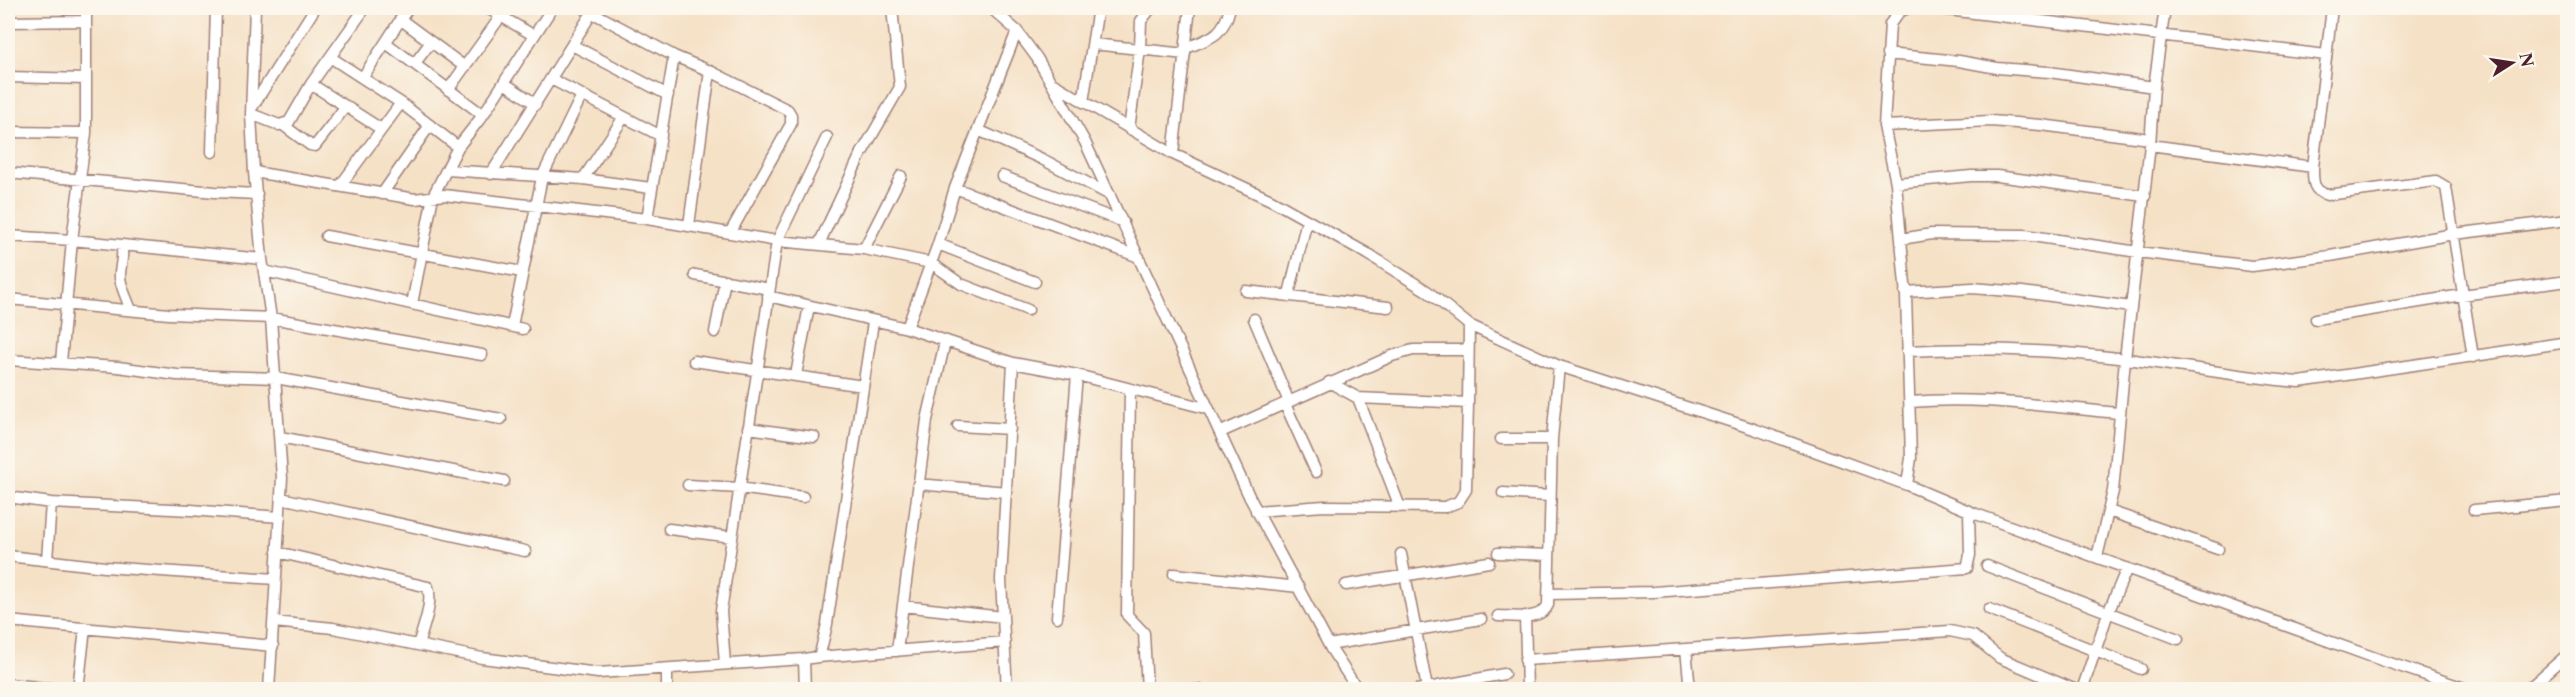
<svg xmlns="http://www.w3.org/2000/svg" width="2575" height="697" viewBox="0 0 2575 697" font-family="'Libre Caslon Text',serif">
  <rect width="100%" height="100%" fill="#fbf7ec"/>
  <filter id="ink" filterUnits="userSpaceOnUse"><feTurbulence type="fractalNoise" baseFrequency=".0167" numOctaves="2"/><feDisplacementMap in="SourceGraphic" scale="12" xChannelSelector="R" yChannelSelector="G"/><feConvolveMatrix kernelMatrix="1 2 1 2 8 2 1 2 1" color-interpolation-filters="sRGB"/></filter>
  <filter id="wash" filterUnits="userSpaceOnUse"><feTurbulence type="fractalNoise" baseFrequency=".008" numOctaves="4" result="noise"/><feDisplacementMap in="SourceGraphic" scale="24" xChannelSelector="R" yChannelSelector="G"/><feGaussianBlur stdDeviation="1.35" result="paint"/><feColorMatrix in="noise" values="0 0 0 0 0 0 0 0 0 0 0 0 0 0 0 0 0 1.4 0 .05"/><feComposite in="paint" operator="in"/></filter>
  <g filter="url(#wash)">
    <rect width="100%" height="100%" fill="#f5e1c6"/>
  </g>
  <g filter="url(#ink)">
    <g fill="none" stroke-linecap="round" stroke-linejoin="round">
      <defs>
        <path id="minor" d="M255,8L251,114L254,172L262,259L271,318L282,478L269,690
          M487,8L533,35
          M584,8L674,56L710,71L788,110L791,115V124L730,233
          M991,8L1017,31L1037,58L1085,142L1250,498L1331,649L1358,690
          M1932,8L2326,55
          M2332,8L2313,167C2313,180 2312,191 2327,195L2436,181L2446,187L2473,357
          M400,19L465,67
          M8,22L86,21
          M386,43L483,115
          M1093,44L1185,54
          M572,45L668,95
          M1186,48C1211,38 1223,36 1230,8
          M1887,54L1959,61L1997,68L2049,72L2154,87
          M330,57L401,103L458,147
          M415,63L431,42
          M8,77L86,79
          M363,77L408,8
          M551,79L661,136
          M504,83L536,104
          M1052,83L1173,154L1273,201L1368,254L1427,291L1469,325L1559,366L1754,429L1907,485L1976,514L2381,660L2470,690
          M311,84L381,129
          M448,90L501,16
          M1083,102L1098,8
          M253,106L315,8
          M251,114L279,125L289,122L311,84L365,8
          M283,125L310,145L315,146L346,106
          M1884,126L1991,121L2041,125L2150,139
          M1129,129L1140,49L1141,21L1151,8
          M978,130L1042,159L1110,195
          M8,132L86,133
          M2150,145L2313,167
          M212,152L216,8
          M1173,154L1190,8
          M447,170L583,179L651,188
          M254,172L415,199L444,195L647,219L777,241L864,249L931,263L961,284L1028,310
          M8,173L215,192L257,194
          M491,174L593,11
          M1002,176L1123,222
          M583,179L624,117
          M1896,183L1971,176H1997L2145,196
          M340,186L401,103
          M955,188L1139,257
          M382,194L430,125
          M647,219L674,56
          M689,225L710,71
          M8,236L72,240L262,259
          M326,236L522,272
          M1901,239L1932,234L2025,235L2138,252L2252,266L2330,256L2454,234L2568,220
          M819,244L860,156L900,87L892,8
          M938,244L1035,282
          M121,245C125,257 119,266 120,278C122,290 127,299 131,310
          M864,249L901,176
          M264,271L523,329
          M695,275L769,289
          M1246,291L1388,307
          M1905,292L1972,288L2022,292L2131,307
          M1289,294L1307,220
          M768,296L907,328L1013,363L1077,375L1209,409
          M8,299L169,314L271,318L482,355
          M412,304L433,196L458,147L483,115L552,8
          M1254,319L1289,402
          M2316,319L2462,295L2568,281
          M512,326L542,177L582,95
          M907,328L938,244L955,188L1017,31
          M715,332L725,280
          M1907,351C1980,347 2054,350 2127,359C2184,366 2241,377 2299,382L2568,342
          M8,360L118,367L177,375L276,378L501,419
          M694,361L863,386
          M61,362L72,240L86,133V8
          M796,375L809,306
          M1329,382L1358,398L1468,403L1469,325
          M1130,389L1127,615L1144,633L1147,690
          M1358,398L1400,507
          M1910,402C1982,396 2049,407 2120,413
          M1285,404L1316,472
          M958,426L1010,429
          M748,428L814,437
          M1221,432L1392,356L1413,350H1467
          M280,437L504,481
          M1501,439H1552
          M918,484L1007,492
          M688,485L739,488L803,497
          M1907,485L1911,458L1906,296L1896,183L1884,126L1890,24L1899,12L1908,8
          M1503,493L1550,496
          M8,497L51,503L191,510L280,517
          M281,498L525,551
          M2474,510L2568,501
          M1256,511L1324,506L1445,507L1458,502L1466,490L1468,403
          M2109,511L2218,549
          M669,529L732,537
          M277,552L428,587C433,604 423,628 418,645
          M1498,553L1549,555
          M1401,554L1427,688
          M8,556L105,567L275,579
          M2097,557L2113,491L2125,359L2150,145L2154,87L2165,8
          M47,560L51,503
          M1987,566L2178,639
          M1174,574L1299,587
          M1346,585L1489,562
          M1549,594L1654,592L1967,568L1970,555L1969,511
          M903,606L1003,617
          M1989,609L2141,669
          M1498,616C1513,616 1541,621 1548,605L1552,439L1559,366
          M1525,616L1527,690
          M1057,617L1077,375
          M8,621L273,646
          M274,622L333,628L482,658L598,673L804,659
          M1329,645L1481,619
          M1686,649L1690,690
          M897,651L927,420L945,342
          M818,657L1005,642
          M1525,660L1950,631L1973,636L2000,658L2076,690
          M725,664L721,611L777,241L827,137
          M667,670V690
          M8,684L69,690
          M78,690L85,628
          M805,690L804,659L818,657L820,654L827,624L873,322
          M1007,690L1001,580L1013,363
          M1182,690H1200
          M1236,690L1357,689
          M1417,690L1504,674
          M2082,690L2108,613L2127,568
          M2527,690L2568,654"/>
      </defs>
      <!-- minor casing -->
      <use href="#minor" stroke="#a08078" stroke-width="13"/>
      <!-- minor -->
      <use href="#minor" stroke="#fff" stroke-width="10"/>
    </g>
  </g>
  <!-- margin -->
  <rect width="2575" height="697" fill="none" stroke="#fbf7ec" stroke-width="30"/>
  <!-- north arrow -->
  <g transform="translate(2512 63) rotate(78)" stroke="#fbf7ec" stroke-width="4.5" paint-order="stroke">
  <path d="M0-4.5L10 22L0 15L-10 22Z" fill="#4a1f2b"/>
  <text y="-9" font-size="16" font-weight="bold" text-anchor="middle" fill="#4a1f2b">N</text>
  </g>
</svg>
